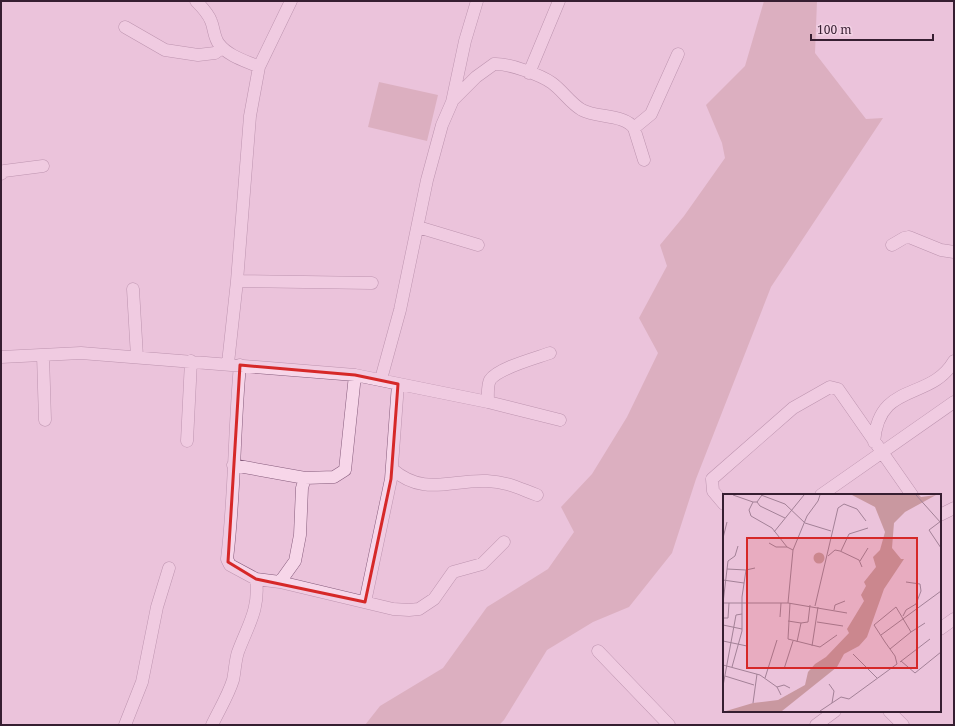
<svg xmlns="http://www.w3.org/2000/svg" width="955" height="726" viewBox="0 0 955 726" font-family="'Noto Serif',serif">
  <rect width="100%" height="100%" fill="#ebc3db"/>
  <!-- green -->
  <path fill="#c998a0" d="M764,1H817L815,53L866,119L883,118L771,287L696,479L672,553L629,607L593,622L547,650L504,720L499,725H365L380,706L443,668L487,607L548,569L574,532L561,507L592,474L627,417L658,353L639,318L667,266L660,245L684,216L725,158L722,143L706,105L745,66Z
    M379,82L438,95L427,141L368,127Z"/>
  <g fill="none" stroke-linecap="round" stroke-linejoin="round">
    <defs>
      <path id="minor" d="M196,1C202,7 208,13 211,21C214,28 214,38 219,44C228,56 246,61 259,67
        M125,27L165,50L198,55L215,53L222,48
        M529,73L559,1
        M453,100L476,77L494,64C508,63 541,75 552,83C563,91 570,103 582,110C597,118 624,114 634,128L644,160
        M634,128L651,114L678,54
        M1,174L4,171L43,166
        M418,227L478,245
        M892,245L904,238L909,237L941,250L954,252
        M237,281L372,283
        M133,289L137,357
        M43,355L45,420
        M1,357L81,353L355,375L488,402L560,420
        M228,363L237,281L250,116L259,67L291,1
        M240,365C234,429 235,494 227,559L230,565L256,579L280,582L393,609L409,610L419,609L434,599L453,572L482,564L504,542
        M381,379L400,310L427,180L442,125L452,102L465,41L477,1
        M488,402C488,395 487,386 490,380C498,368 536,358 550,353
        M187,441L191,361
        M874,442C879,380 930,402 954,361
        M233,465L305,478
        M392,469C424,497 452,479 487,481C508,482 518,488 537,495
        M821,495L954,402
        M724,504L713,491L712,479L793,408L830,387L838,389L912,495
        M940,515L954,508
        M280,582L295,561L300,535L302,488L305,478L334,477L345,470L355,375
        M365,602L391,479L398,384
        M940,629L954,619
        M598,651L669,725
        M889,711L903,725
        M125,725L142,682L157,607L169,568
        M212,725C219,710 228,696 233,680C235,671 235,661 238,652C248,625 260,609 256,579
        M816,725L835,711"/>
    </defs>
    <!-- minor casing -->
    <use href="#minor" stroke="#855b7b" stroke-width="13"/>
    <!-- minor -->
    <use href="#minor" stroke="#f7d6e9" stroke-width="12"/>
  </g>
  <!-- marked area -->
  <path d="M0 0H955V726H0ZM240,365L355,375L398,384L391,479L365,602L256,579L228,562Z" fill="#ebc3db" fill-opacity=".55" fill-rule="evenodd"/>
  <path fill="none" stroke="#d62828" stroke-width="3" stroke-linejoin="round" d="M240,365L355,375L398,384L391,479L365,602L256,579L228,562Z"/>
  <!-- overview -->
  <g transform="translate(723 494)">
    <rect width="218" height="218" fill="#ebc3db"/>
    <path d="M129,1H196L198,3L213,1L182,18L171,29L169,54L178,65H181L161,95L144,143L136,152L121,160L114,173L59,217H3L30,209L55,206L82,191L85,178L92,170L103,163L126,139L124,135L141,107L138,101L143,92L141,88L153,73L150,63L157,56L162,38L152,13ZM90.5 64a5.5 5.5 0 1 1 11 0a5.5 5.5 0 1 1-11 0Z" fill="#c998a0"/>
    <path fill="none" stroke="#a38197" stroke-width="1" d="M10,1L30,8M38,1L62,10L82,29L108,37M39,1L34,8L37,12L62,24M193,1L218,29M34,8H30L26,16L28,22L49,34L64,53L70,56M218,27L206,36L218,54M51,38L81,1M0,44L4,28M46,49L53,53H64M15,52L12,62L5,67L0,109H65L124,119M118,57L126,40L145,34M105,62L112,56L117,57L136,66L139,73M137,67L145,54M4,75L23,76L32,74M0,86L21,89M65,109L70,56L84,22L95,7L97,1M67,109L65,145L97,153L114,141M92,112L115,14L121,10L134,15L143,27M111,116L112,111L122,107M180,122L183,116L193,110L198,97L197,90L183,88M57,123L58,109M0,124H5L6,109M65,127L78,129M94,128L120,132M0,131L19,135M188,138L202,129M158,141L218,97M0,147L24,152M74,148L78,129L85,128L87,111M89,152L95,113M130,160L154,184M178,167L192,179L218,158M177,168L207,145M0,171L37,181L54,193L58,201M9,173L19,137V103L23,76M61,175L70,147M2,182L31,191M42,184L54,146M106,190L111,197L109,209M0,192L13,121L19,120M54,193L61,191L67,194M30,209L34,180M97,217L118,203L126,205L174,170L172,162L162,148L151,131L173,113L188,138L167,155"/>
    <path fill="#d62828" fill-opacity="0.15" stroke="#d62828" stroke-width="2" d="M24,44H194V174H24Z"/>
    <rect width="218" height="218" fill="none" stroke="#361e31" stroke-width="2"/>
  </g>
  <!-- border -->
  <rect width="955" height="726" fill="none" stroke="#361e31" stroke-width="4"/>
  <!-- scale -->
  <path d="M811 34v6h122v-6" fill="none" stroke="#361e31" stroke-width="2"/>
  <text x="817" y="34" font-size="12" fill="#361e31" stroke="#f3d2e5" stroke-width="3" paint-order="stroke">100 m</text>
</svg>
